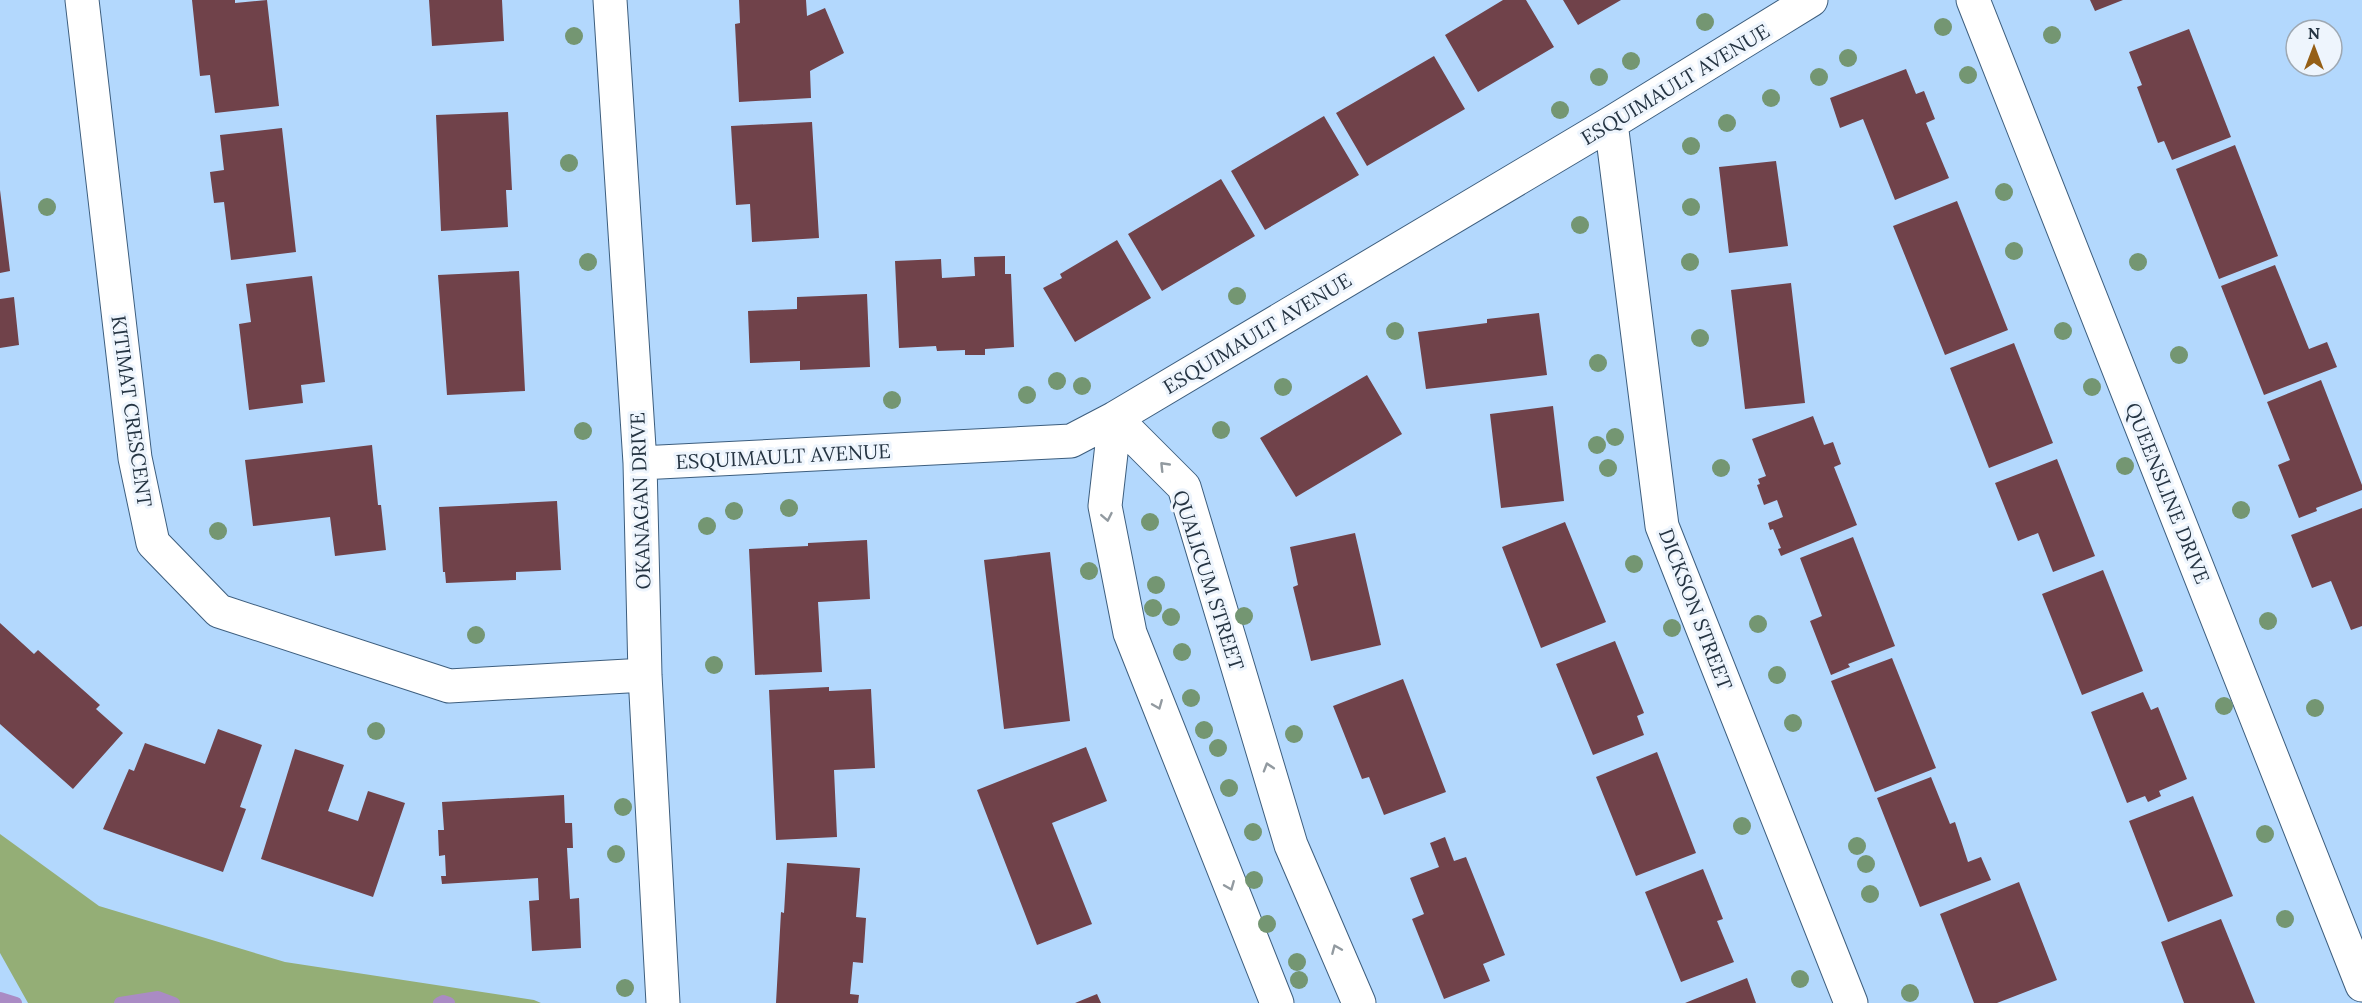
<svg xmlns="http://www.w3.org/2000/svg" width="2362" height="1003" viewBox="0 0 2362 1003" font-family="Lora,serif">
  <rect width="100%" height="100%" fill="#b3d8fd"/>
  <!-- green -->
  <path fill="#94ae76" d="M0,834L99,906L285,962L534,1000L541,1003H28L0,953Z"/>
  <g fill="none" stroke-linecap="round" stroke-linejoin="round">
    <!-- stream -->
    <path stroke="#aa8bc4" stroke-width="12" d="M0,998L16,1003
      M120,1003L158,997L174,1003
      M439,1003L443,1001L449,1003"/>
  </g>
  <!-- building -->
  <path fill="#70424a" d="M192,0H235V3L267,0L279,106L215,113L210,75L200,76Z
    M429,0H502L504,41L432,46Z
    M739,0H806L807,16L825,8L844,53L810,71L811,98L739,102L735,24L740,23Z
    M1503,0H1526L1554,47L1478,92L1445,35Z
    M1563,0H1621L1578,25Z
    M2090,0H2123L2095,11Z
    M2189,29L2231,137L2172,160L2164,141L2158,143L2137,87L2142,85L2129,52Z
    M1434,56L1465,109L1367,166L1336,113Z
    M1906,69L1916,94L1924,91L1935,119L1926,123L1949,178L1895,200L1863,119L1840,128L1830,98Z
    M508,112L512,190H506L508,227L441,231L436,115Z
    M1324,116L1359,175L1265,230L1231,171Z
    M812,122L819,238L752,242L750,204L736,205L731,126Z
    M282,128L296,252L231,260L224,202L214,203L210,172L224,170L220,135Z
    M2235,145L2278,256L2219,279L2176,169Z
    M1776,161L1788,246L1729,253L1719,167Z
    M1221,179L1255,236L1162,291L1128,234Z
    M0,190L10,271L0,273Z
    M1957,201L2008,330L1945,355L1893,226Z
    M1117,240L1151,298L1075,342L1043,288L1062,278L1060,274Z
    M1005,256V274H1011L1014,347L985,349V355H965V350L937,351L936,346L899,348L895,261L941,259L942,278L975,276L974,257Z
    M2275,265L2309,349L2327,342L2337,367L2264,395L2221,286Z
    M519,271L525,391L447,395L438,275Z
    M312,276L325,382L301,385L303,403L249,410L239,324L251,322L246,284Z
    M1791,283L1805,403L1745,409L1731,290Z
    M867,294L870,367L800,370V361L750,363L748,311L797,309V297Z
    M14,297L19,345L0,348V299Z
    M1539,313L1547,375L1426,389L1418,332L1487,323V319Z
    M2014,343L2053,443L1989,468L1950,368Z
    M1367,375L1402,434L1296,497L1260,438Z
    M2321,380L2362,485V490L2316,508L2317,511L2299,518L2278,465L2290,460L2267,402Z
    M1553,406L1564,501L1501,508L1490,414Z
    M1813,416L1824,445L1833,442L1841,464L1834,467L1857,525L1781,556L1778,549L1781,548L1773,529L1770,530L1768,523L1783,517L1777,500L1764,505L1757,485L1760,484L1758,479L1766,476L1752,439Z
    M372,445L378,505H381L386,550L335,556L330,517L253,526L245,460Z
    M2057,459L2095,556L2053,572L2038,533L2018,541L1995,483Z
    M557,501L561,570L516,572V580L446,583L445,572H443L439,507Z
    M2362,508V626L2351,630L2331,581L2312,588L2291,535Z
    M1565,522L1606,622L1541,648L1502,547Z
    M1355,533L1381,645L1311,661L1293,587L1298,585L1290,547Z
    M1853,537L1895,646L1848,664L1850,667L1831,675L1810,621L1822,616L1800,558Z
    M867,540L870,599L818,602L822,672L755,675L749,549L808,546V543Z
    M1050,552L1070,721L1004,729L984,560Z
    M2103,570L2143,671L2082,695L2042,594Z
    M0,623L34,654L38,650L100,705L96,709L123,733L73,789L0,724Z
    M1615,641L1644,713L1637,716L1644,735L1593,755L1556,664Z
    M1892,658L1936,768L1875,792L1831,681Z
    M1403,679L1446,792L1384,815L1369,777L1362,779L1333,706Z
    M829,687V691L871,689L875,768L834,770L837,837L776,840L769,690Z
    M2143,692L2151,710L2158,707L2187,779L2159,791L2161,796L2148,802L2145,796L2127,803L2091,712Z
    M218,729L262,745L240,807L246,809L223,872L103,829L129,769L134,771L145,743L205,764Z
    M1086,747L1107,801L1052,823L1092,924L1037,945L977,790Z
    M295,749L344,765L328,811L358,821L368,791L405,803L373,897L261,859Z
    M1657,752L1696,853L1636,876L1596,777Z
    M1931,777L1950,824L1955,822L1968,862L1981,857L1991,880L1920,907L1877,798Z
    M564,795L565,823H572L573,848H567L570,899L579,898L581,948L532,951L529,901L539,900L538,878L442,884L441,876H446L445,855L439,856L438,830H444L442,802Z
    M2193,796L2233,896L2168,922L2129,821Z
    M1445,837L1454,861L1466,857L1505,955L1483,964L1490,981L1444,999L1412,919L1424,914L1410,878L1439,867L1430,843Z
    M787,863L860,868L856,917L866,918L863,963L853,962L850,994L859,995L858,1003H776L781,912L784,913Z
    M1703,869L1723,919L1717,921L1734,962L1681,982L1645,892Z
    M2019,882L2057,980L1997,1003H1974L1940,914Z
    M2221,919L2255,1003H2184L2161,942Z
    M1747,978L1756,1003H1685Z
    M1097,994L1101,1003H1075Z"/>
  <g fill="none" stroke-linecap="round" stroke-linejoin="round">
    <defs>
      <path id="minor" d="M82,0L135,458L153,543L219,611L449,686L645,675
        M610,0L640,463L645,675L663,1003
        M1973,0L2362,985
        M1611,123L1662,526L1851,1003
        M1115,418L1184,487L1291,845L1359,1003
        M1115,418L1105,506L1130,633L1277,1003
        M640,463L1071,441L1115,418L1611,123L1811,0"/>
    </defs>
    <!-- minor casing -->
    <use href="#minor" stroke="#3d5e7e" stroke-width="35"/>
    <!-- minor -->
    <use href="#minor" stroke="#fff" stroke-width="33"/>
  </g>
  <!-- trees -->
  <g fill="#749672">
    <circle cx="1705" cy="22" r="9"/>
    <circle cx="1943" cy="27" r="9"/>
    <circle cx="2052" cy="35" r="9"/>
    <circle cx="574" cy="36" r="9"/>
    <circle cx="1848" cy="58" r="9"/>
    <circle cx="1631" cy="61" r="9"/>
    <circle cx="1968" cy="75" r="9"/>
    <circle cx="1599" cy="77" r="9"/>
    <circle cx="1819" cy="77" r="9"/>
    <circle cx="1771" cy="98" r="9"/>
    <circle cx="1560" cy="110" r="9"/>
    <circle cx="1727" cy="123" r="9"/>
    <circle cx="1691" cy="146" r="9"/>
    <circle cx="569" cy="163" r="9"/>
    <circle cx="2004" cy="192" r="9"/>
    <circle cx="47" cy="207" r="9"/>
    <circle cx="1691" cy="207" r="9"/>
    <circle cx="1580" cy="225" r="9"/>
    <circle cx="2014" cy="251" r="9"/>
    <circle cx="588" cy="262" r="9"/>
    <circle cx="1690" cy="262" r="9"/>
    <circle cx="2138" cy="262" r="9"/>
    <circle cx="1237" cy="296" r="9"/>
    <circle cx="1395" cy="331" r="9"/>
    <circle cx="2063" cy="331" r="9"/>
    <circle cx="1700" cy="338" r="9"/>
    <circle cx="2179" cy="355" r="9"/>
    <circle cx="1598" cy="363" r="9"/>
    <circle cx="1057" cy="381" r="9"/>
    <circle cx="1082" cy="386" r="9"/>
    <circle cx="1283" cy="387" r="9"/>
    <circle cx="2092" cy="387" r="9"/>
    <circle cx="1027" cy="395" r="9"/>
    <circle cx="892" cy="400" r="9"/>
    <circle cx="1221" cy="430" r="9"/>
    <circle cx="583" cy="431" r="9"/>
    <circle cx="1615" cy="437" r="9"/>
    <circle cx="1597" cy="445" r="9"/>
    <circle cx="2125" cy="466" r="9"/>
    <circle cx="1608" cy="468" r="9"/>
    <circle cx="1721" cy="468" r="9"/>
    <circle cx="789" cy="508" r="9"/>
    <circle cx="2241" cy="510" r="9"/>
    <circle cx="734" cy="511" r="9"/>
    <circle cx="1150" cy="522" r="9"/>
    <circle cx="707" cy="526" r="9"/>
    <circle cx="218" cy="531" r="9"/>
    <circle cx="1634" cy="564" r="9"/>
    <circle cx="1089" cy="571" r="9"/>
    <circle cx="1156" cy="585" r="9"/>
    <circle cx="1153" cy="608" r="9"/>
    <circle cx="1244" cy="616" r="9"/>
    <circle cx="1171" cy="617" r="9"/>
    <circle cx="2268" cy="621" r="9"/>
    <circle cx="1758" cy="624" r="9"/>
    <circle cx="1672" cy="628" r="9"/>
    <circle cx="476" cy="635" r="9"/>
    <circle cx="1182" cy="652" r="9"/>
    <circle cx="714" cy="665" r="9"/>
    <circle cx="1777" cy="675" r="9"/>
    <circle cx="1191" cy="698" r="9"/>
    <circle cx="2224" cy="706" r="9"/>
    <circle cx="2315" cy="708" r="9"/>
    <circle cx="1793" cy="723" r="9"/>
    <circle cx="1204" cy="730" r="9"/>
    <circle cx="376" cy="731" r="9"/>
    <circle cx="1294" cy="734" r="9"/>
    <circle cx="1218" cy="748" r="9"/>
    <circle cx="1229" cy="788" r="9"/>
    <circle cx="623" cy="807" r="9"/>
    <circle cx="1742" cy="826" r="9"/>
    <circle cx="1253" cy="832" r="9"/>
    <circle cx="2265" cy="834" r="9"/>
    <circle cx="1857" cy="846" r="9"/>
    <circle cx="616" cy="854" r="9"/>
    <circle cx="1866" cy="864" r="9"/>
    <circle cx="1254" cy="880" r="9"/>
    <circle cx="1870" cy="894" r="9"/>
    <circle cx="2285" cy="919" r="9"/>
    <circle cx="1267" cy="924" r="9"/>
    <circle cx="1297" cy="962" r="9"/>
    <circle cx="1800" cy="979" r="9"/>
    <circle cx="1299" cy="980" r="9"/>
    <circle cx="625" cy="988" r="9"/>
    <circle cx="1910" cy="993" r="9"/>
  </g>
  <!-- one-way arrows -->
  <defs><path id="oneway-chevron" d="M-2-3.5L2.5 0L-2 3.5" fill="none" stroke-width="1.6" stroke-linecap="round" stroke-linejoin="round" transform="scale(1.5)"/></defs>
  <g stroke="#929aa0">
    <use href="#oneway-chevron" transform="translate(1164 466) rotate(-134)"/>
    <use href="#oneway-chevron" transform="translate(1107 517) rotate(79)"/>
    <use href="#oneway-chevron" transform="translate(1158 705) rotate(68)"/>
    <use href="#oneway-chevron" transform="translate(1268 767) rotate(-107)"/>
    <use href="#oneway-chevron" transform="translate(1230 886) rotate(68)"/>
    <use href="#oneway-chevron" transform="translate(1336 949) rotate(-113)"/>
  </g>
  <g text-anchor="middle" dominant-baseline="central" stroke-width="6" stroke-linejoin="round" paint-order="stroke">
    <!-- street labels -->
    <g font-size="20" fill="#253442" stroke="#eef5fd">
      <text transform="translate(1675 84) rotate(-31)">ESQUIMAULT AVENUE</text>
      <text transform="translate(1257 333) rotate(-31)">ESQUIMAULT AVENUE</text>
      <text transform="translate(132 411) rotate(82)">KITIMAT CRESCENT</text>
      <text transform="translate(783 456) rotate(-3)">ESQUIMAULT AVENUE</text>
      <text transform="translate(2168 493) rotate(68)">QUEENSLINE DRIVE</text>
      <text transform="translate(640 501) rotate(-92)">OKANAGAN DRIVE</text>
      <text transform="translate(1209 580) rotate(72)">QUALICUM STREET</text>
      <text transform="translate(1696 609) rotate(69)">DICKSON STREET</text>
    </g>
  </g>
  <!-- north arrow -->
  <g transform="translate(2314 48)"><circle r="28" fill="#eef5fd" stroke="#9ea8b2" stroke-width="1.5"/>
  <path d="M0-4.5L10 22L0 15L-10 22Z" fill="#955f16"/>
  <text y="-9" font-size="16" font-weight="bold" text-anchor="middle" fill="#253442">N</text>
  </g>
</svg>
